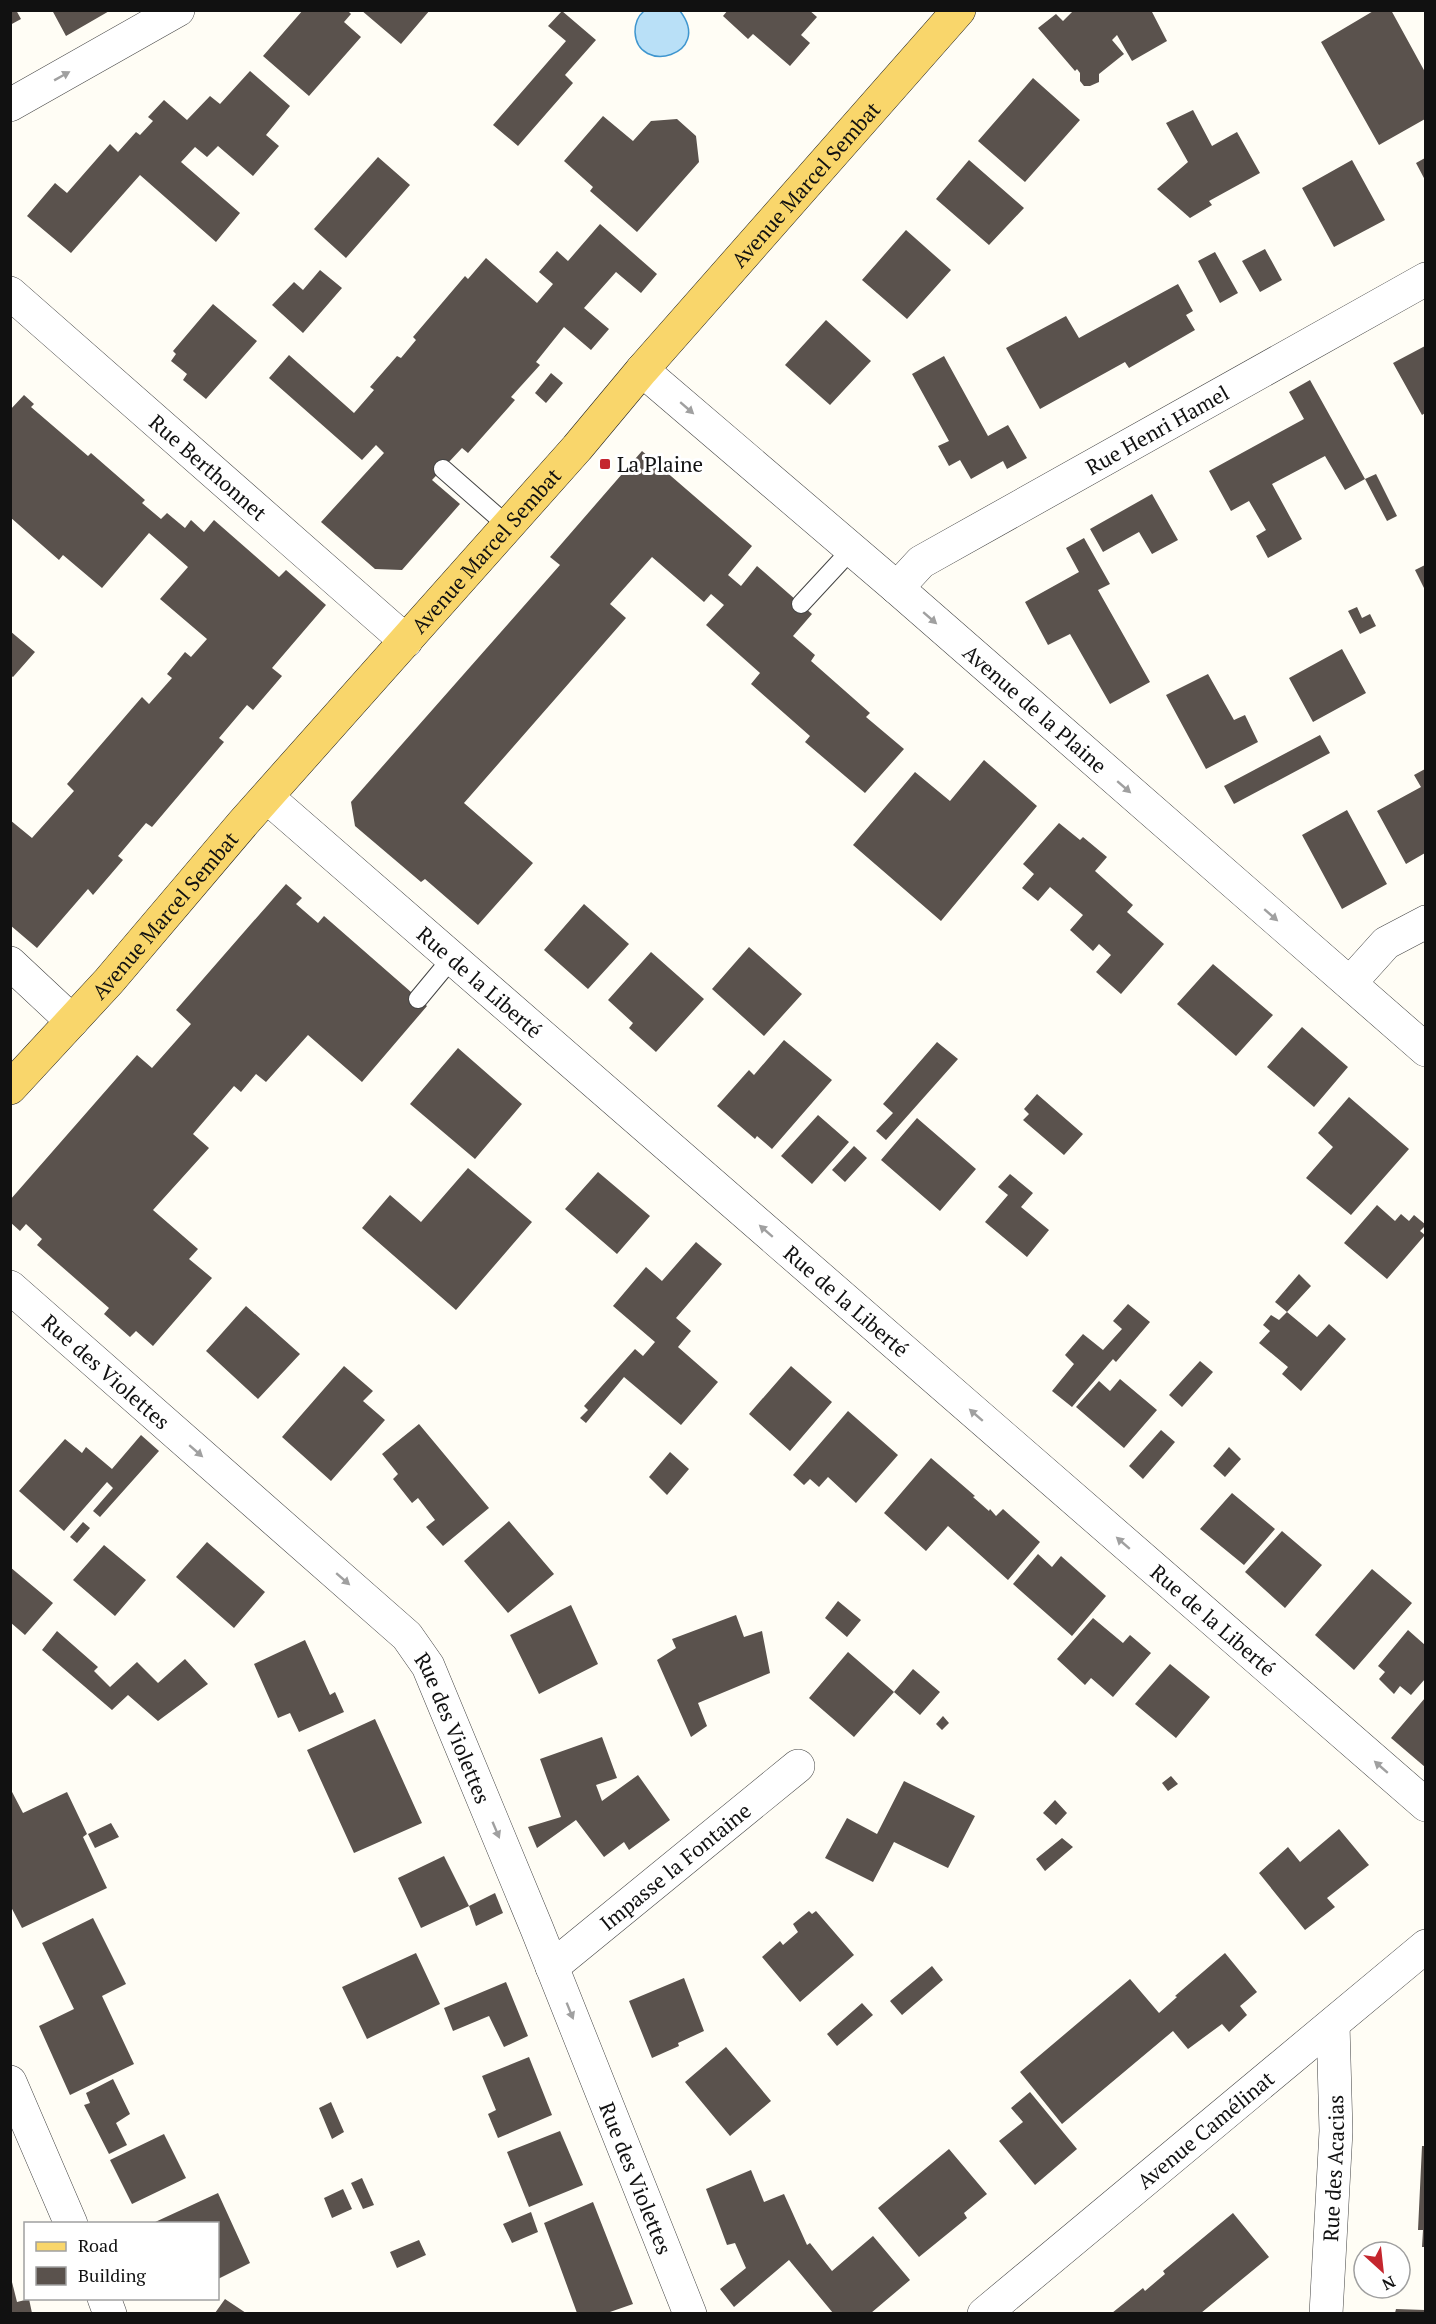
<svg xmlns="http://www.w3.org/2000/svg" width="1436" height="2324" viewBox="0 0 1436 2324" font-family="'PT Serif',serif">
  <rect width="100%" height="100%" fill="#fffdf5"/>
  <!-- water -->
  <path fill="#b9e0f7" stroke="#3f96cf" stroke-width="1.5" d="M644,11H680C714,55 637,76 635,32C635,24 638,16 644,11Z"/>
  <!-- building -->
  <path fill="#5a524d" d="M10,10H16L21,19L10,25Z
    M52,10H111L66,36Z
    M303,10H347L351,14L344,22L361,37L309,96L263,56Z
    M361,10H430L401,44Z
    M728,10H809L817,17L801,35L810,43L790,66L753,34L748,39L723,16Z
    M1074,10H1151L1167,41L1132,61L1117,35L1112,40L1124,54L1099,74V82L1090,86H1084L1080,81V73L1077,69L1075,71L1038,28L1056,14L1063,21Z
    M1375,10H1391L1425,72V119L1379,145L1321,42Z
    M562,11L596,40L565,75L573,83L518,146L493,125L566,41L548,26Z
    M250,71L290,106L266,135L279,146L253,176L218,146L207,157L195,147L181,162L240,213L216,242L140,175L71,253L27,216L55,183L67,193L110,144L118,152L136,132L140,135L153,121L148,117L164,100L187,120L210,96L220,104Z
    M1033,78L1080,120L1025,182L978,141Z
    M1193,110L1212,146L1237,132L1260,173L1209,201L1212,205L1190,218L1157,189L1188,162L1166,123Z
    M603,116L633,141L651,121L677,119L696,136L699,162L637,232L590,191L593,187L564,161Z
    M378,157L410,185L346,258L314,229Z
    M1425,158V180L1416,163Z
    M969,160L1024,208L989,245L936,199Z
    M1352,160L1385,220L1334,247L1302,188Z
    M600,224L657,274L641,293L616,272L584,308L609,329L591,350L564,327L536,362L540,365L511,397L515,400L468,453L462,448L432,480L460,504L402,570L375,569L321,522L384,453L376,445L362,460L269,378L289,355L354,413L374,390L370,387L397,356L401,358L416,340L413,337L465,276L468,279L486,258L537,303L553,284L539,272L557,251L568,261Z
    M906,230L951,270L907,319L862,280Z
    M1265,249L1282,280L1260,292L1242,261Z
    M1215,252L1238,293L1220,303L1198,261Z
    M320,270L342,288L303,333L272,305L294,282L303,290Z
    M1178,284L1193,311L1186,315L1195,330L1129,368L1125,362L1040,409L1006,348L1066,316L1079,338Z
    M213,304L257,341L206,399L183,380L187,374L171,361L176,354L173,351Z
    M826,320L871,361L830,405L785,365Z
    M1425,346V413L1422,415L1393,363Z
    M944,356L988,436L1008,425L1027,458L1007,469L1003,461L971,479L960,460L949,466L938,446L949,441L912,374Z
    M551,373L563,383L546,403L535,393Z
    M1310,380L1365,479L1376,474L1397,516L1387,521L1365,479L1345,490L1325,456L1272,484L1302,539L1268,558L1256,536L1266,530L1249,501L1231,511L1209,471L1304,419L1289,392Z
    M24,395L34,404L31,407L88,456L91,453L145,500L142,503L161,519L167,513L185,528L191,520L204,532L214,520L279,577L286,570L326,605L272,668L282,676L253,710L247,705L219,738L224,742L152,827L146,823L118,856L123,860L93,895L88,889L37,948L10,925V820L32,838L74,791L67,784L142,697L149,704L172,678L167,674L185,652L191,657L207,639L160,599L188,567L149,533L102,588L63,555L59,560L10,517V410Z
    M642,451L752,546L728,575L741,586L757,566L812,614L793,636L815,655L811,661L870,713L866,717L904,749L865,793L805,742L810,736L751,684L760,673L706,625L724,605L711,594L704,602L652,557L610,604L626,618L464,803L533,863L478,925L425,879L421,882L355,826L351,802L560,565L550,557Z
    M1152,494L1178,540L1152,554L1139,532L1103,552L1090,529Z
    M1084,538L1110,584L1098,590L1150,682L1110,704L1070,634L1048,645L1025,602L1079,572L1066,548Z
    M1425,565V590L1415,570Z
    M1357,607L1362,618L1370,614L1376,626L1360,634L1348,611Z
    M10,631L35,652L13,677L10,675Z
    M1342,649L1366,693L1313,722L1289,678Z
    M1208,674L1234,720L1245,715L1258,742L1206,769L1166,695Z
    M1320,735L1330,753L1234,804L1224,786Z
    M984,760L1037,806L941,921L853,845L915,772L950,801Z
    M1425,769V853L1406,864L1377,811L1421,787L1414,775Z
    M1347,810L1387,884L1342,909L1302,835Z
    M1059,823L1080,840L1083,837L1107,857L1095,871L1133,905L1127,912L1164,944L1121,994L1096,972L1111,955L1099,944L1093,951L1070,930L1083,915L1050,887L1038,901L1022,888L1034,874L1023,864Z
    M286,884L302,898L296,904L318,923L324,916L427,1006L362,1082L308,1035L266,1082L256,1074L241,1092L234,1086L193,1134L209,1148L153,1210L198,1249L189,1259L212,1278L153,1346L136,1331L130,1337L104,1314L109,1308L37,1245L42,1239L26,1224L20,1231L10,1222V1200L137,1055L152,1068L191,1024L176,1010Z
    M584,904L629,944L588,989L544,950Z
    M749,947L802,994L764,1036L712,989Z
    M651,952L704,999L656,1052L629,1028L633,1023L608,1000Z
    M1213,964L1273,1015L1236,1056L1177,1004Z
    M1302,1027L1348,1067L1314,1107L1267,1067Z
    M784,1040L832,1080L772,1149L757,1136L755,1139L717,1106L749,1070L754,1075Z
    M937,1042L958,1059L886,1140L876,1131L893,1113L883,1104Z
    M458,1048L522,1104L475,1159L410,1104Z
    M1037,1094L1083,1134L1064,1155L1023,1120L1029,1114L1024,1109Z
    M1349,1097L1409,1149L1351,1215L1306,1178L1333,1147L1318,1133Z
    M818,1115L849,1142L812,1184L781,1156Z
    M917,1118L976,1169L940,1211L881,1160Z
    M854,1146L867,1158L845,1182L832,1170Z
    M468,1168L532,1222L456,1310L362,1228L390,1195L421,1222Z
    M598,1172L650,1216L617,1254L565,1209Z
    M1010,1174L1033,1193L1021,1207L1049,1230L1027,1257L985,1222L1008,1195L998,1187Z
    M1377,1205L1395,1221L1401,1214L1409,1221L1414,1215L1426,1225L1420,1231L1425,1235L1387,1279L1344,1243Z
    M696,1242L722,1264L676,1318L691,1331L678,1347L718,1382L681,1425L624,1377L586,1423L580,1418L588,1410L584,1406L635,1349L643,1356L655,1342L613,1306L646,1267L662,1281Z
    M1299,1274L1311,1286L1287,1312L1275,1302Z
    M1128,1304L1150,1322L1116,1362L1113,1359L1072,1407L1052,1391L1074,1364L1065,1355L1083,1334L1103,1350L1122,1329L1113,1321Z
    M246,1306L300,1354L258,1399L206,1351Z
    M1287,1312L1317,1337L1329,1324L1346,1339L1301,1391L1282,1374L1288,1367L1259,1343L1270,1331L1263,1325L1271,1315L1279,1320Z
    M1200,1361L1213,1372L1182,1407L1169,1395Z
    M344,1366L373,1391L363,1401L385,1420L331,1481L282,1437Z
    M791,1366L832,1402L790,1451L749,1414Z
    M1120,1379L1157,1410L1124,1448L1076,1407L1099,1381L1110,1391Z
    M848,1411L898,1455L856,1503L828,1477L819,1487L810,1479L804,1485L793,1475Z
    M419,1424L489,1508L443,1546L426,1527L435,1520L418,1498L412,1503L393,1479L398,1474L382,1454Z
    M1161,1430L1175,1442L1143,1479L1129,1466Z
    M141,1435L159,1451L100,1517L93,1511L113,1488L107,1482L64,1531L19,1491L65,1439L82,1453L86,1447L112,1469Z
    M1229,1447L1241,1459L1225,1477L1213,1466Z
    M670,1452L689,1469L667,1495L649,1477Z
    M931,1458L975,1496L973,1497L989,1511L990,1509L996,1516L1003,1509L1040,1542L1008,1580L948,1526L926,1551L884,1513Z
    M1232,1493L1275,1529L1244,1565L1200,1529Z
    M509,1521L554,1574L508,1613L464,1561Z
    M83,1522L90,1528L77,1543L70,1537Z
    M1282,1531L1322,1565L1285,1608L1245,1572Z
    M207,1542L265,1592L234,1628L176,1577Z
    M104,1545L146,1580L115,1616L73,1580Z
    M1038,1554L1052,1567L1061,1556L1106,1596L1072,1636L1013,1584Z
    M10,1567L53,1603L25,1635L10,1622Z
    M1372,1569L1412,1603L1354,1670L1315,1635Z
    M838,1601L861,1620L847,1637L825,1618Z
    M571,1605L598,1664L539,1694L510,1635Z
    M736,1615L744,1637L762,1631L770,1673L698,1703L707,1726L691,1737L657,1660L676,1648L672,1639Z
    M1093,1618L1123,1643L1130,1635L1151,1653L1113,1697L1091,1678L1085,1685L1057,1659Z
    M1408,1630L1425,1645V1679L1411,1695L1400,1686L1394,1694L1379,1679L1385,1672L1378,1666Z
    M57,1631L98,1667L94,1671L110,1687L137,1662L158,1683L185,1659L208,1684L158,1721L128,1695L112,1710L42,1650Z
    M305,1640L330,1695L335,1692L344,1712L299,1732L290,1713L278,1718L254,1664Z
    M848,1652L894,1692L913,1669L940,1692L920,1715L894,1692L854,1737L809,1698Z
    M1170,1664L1210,1697L1176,1738L1135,1704Z
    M1425,1698V1767L1391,1738Z
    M943,1716L949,1723L942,1730L936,1724Z
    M375,1719L422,1823L354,1853L307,1750Z
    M602,1737L617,1778L596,1785L602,1801L638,1775L670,1820L629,1850L624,1842L604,1857L576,1820L537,1848L528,1827L561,1817L540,1759Z
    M1171,1776L1178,1784L1168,1791L1162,1783Z
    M904,1781L975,1816L948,1868L894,1842L873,1882L825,1858L847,1818L877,1834Z
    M10,1788L23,1813L67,1792L87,1834L83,1837L107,1888L22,1928L10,1905Z
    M1055,1800L1067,1813L1056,1825L1043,1813Z
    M111,1823L119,1837L95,1848L88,1834Z
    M1339,1829L1369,1865L1327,1898L1335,1907L1305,1930L1259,1873L1288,1847L1300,1862Z
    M1062,1838L1073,1847L1045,1871L1036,1859Z
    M444,1856L469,1906L495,1893L503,1913L476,1926L469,1906L421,1928L398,1878Z
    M809,1911L812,1914L816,1911L854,1955L800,2002L762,1957L780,1941L783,1945L798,1932L793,1924Z
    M93,1918L126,1984L102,1996L134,2064L70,2095L39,2026L74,2009L42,1943Z
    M416,1953L440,2004L367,2039L342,1987Z
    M1225,1953L1257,1992L1240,2006L1247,2015L1229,2032L1222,2024L1188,2049L1173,2031L1062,2124L1020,2072L1130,1979L1159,2013L1177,1997L1175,1996Z
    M932,1966L943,1980L902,2015L890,2001Z
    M684,1978L704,2031L678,2043L679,2046L652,2058L629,2001Z
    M506,1982L528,2036L504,2047L489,2016L453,2031L444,2008Z
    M862,2003L873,2015L837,2046L827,2034Z
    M726,2047L771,2101L730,2136L685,2082Z
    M529,2057L552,2115L498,2138L488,2114L496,2110L482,2076Z
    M113,2079L130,2114L116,2123L127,2145L109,2154L84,2105L90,2103L86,2093Z
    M1030,2092L1077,2149L1035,2185L999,2141L1023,2122L1011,2108Z
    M331,2102L344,2132L332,2139L319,2108Z
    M560,2131L583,2185L529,2207L507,2152Z
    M164,2134L186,2178L132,2204L110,2160Z
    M1422,2146H1425V2247H1422L1423,2230H1418Z
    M949,2149L987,2194L964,2213L967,2218L919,2257L878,2208Z
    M751,2170L764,2202L784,2194L807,2245L810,2243L832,2271L873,2236L910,2280L871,2313H833L789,2260L734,2307L720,2289L746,2268L735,2243L727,2245L706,2189Z
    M362,2178L374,2205L363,2209L351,2183Z
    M343,2189L352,2209L332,2218L324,2198Z
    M218,2193L250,2263L218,2279V2223H153Z
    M593,2202L633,2304L607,2313H577L544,2223Z
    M531,2212L538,2232L512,2243L503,2224Z
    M1233,2213L1269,2257L1201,2313H1112L1143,2288L1145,2291L1165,2274L1163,2271Z
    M419,2240L426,2255L397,2268L390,2252Z
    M10,2274L17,2302L29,2299L32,2313H10Z
    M225,2299L246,2313H215Z
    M1396,2309L1425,2310V2313H1395Z"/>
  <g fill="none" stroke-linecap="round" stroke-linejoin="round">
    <defs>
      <path id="service" d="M443,469L508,526
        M801,604L851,550
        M418,999L452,958"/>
      <g id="minor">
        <path d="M10,105L178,10"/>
        <path id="s1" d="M10,293L406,641"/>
        <path id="s2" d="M642,370L897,588L1426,1050"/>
        <path id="s3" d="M897,588L921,562L1426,279"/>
        <path id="s4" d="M267,797L1426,1805"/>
        <path d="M10,963L72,1021"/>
        <path d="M1350,983L1386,943L1426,922"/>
        <path id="s5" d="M10,1287L407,1636L428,1666L537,1929L690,2314"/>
        <path id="s6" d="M552,1967L798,1766"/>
        <path d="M10,2082L71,2224"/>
        <path d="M104,2298L110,2314"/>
        <path id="s7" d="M984,2314L1426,1946"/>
        <path id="s8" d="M1326,2314L1336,2131L1333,2024"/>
      </g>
      <g id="primary">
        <path id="s9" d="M10,1088L109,981L244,822L577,448L642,370L959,10"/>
      </g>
    </defs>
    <!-- service casing -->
    <use href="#service" stroke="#444" stroke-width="20"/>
    <!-- minor casing -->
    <use href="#minor" stroke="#444" stroke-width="34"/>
    <!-- primary casing -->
    <use href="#primary" stroke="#222" stroke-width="34"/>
    <!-- service -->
    <use href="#service" stroke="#fff" stroke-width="18"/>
    <!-- minor -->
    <use href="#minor" stroke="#fff" stroke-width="33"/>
    <!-- primary -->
    <use href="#primary" stroke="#f9d66b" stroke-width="33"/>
  </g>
  <!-- one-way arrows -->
  <defs><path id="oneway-solid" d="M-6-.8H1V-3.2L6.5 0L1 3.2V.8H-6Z" transform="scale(1.5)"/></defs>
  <g fill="#a0a0a0">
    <use href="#oneway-solid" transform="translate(62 76) rotate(-29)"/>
    <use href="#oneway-solid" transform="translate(687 408) rotate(41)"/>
    <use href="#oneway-solid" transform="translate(930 618) rotate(41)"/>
    <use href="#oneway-solid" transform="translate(1124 787) rotate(41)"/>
    <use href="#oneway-solid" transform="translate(1271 915) rotate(41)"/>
    <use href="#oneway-solid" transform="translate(766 1231) rotate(-139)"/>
    <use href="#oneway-solid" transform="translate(976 1415) rotate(-139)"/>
    <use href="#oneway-solid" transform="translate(196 1451) rotate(41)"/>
    <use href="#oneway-solid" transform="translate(1123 1543) rotate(-139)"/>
    <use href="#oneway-solid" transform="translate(343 1579) rotate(41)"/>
    <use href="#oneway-solid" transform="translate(1381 1767) rotate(-139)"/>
    <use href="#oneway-solid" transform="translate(496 1830) rotate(67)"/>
    <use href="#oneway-solid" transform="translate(570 2011) rotate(68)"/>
  </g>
  <!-- markers -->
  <rect fill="#c4262e" stroke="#fff" stroke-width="2" x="599" y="458" width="12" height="12" rx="3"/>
  <g text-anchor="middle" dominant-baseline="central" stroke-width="6" stroke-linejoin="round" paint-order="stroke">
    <!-- street labels -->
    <g font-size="21" fill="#111" stroke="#fff">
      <text stroke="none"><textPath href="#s9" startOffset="1204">Avenue Marcel Sembat</textPath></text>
      <text stroke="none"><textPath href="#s3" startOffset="306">Rue Henri Hamel</textPath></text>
      <text stroke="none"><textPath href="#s1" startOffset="264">Rue Berthonnet</textPath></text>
      <text stroke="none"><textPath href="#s9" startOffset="718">Avenue Marcel Sembat</textPath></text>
      <text stroke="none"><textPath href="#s2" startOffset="519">Avenue de la Plaine</textPath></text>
      <text stroke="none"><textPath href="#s9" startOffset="232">Avenue Marcel Sembat</textPath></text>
      <text stroke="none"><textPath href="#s4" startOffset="282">Rue de la Liberté</textPath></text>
      <text stroke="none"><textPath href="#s4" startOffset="768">Rue de la Liberté</textPath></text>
      <text stroke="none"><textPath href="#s5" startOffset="128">Rue des Violettes</textPath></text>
      <text stroke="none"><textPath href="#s4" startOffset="1254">Rue de la Liberté</textPath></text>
      <text stroke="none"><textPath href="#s5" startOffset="632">Rue des Violettes</textPath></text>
      <text stroke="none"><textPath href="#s6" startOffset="159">Impasse la Fontaine</textPath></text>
      <text stroke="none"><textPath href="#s7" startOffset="288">Avenue Camélinat</textPath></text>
      <text stroke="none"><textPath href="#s8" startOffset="146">Rue des Acacias</textPath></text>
      <text stroke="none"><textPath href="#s5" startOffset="1118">Rue des Violettes</textPath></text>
    </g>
    <!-- poi labels -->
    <g font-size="21" fill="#111" stroke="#fff" text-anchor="start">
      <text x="617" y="464">La Plaine</text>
    </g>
  </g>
  <!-- border -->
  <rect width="1436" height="2324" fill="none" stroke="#111111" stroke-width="24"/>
  <!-- legend -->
  <rect x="24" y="2222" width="195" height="78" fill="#ffffff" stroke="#a0a0a0" stroke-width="1.5"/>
  <rect x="36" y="2242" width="30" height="9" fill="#f9d66b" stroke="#a0a0a0" stroke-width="1.5"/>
  <text x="78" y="2252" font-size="18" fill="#111111">Road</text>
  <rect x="36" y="2267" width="30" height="18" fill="#5a524d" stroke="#a0a0a0" stroke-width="1.5"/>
  <text x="78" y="2282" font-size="18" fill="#111111">Building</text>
  <!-- north arrow -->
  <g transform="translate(1382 2270) rotate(153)"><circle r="28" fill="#ffffff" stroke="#a0a0a0" stroke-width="1.5"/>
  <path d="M0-4.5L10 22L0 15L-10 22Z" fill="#c4262e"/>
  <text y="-9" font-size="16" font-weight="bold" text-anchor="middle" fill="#111111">N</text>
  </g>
</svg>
